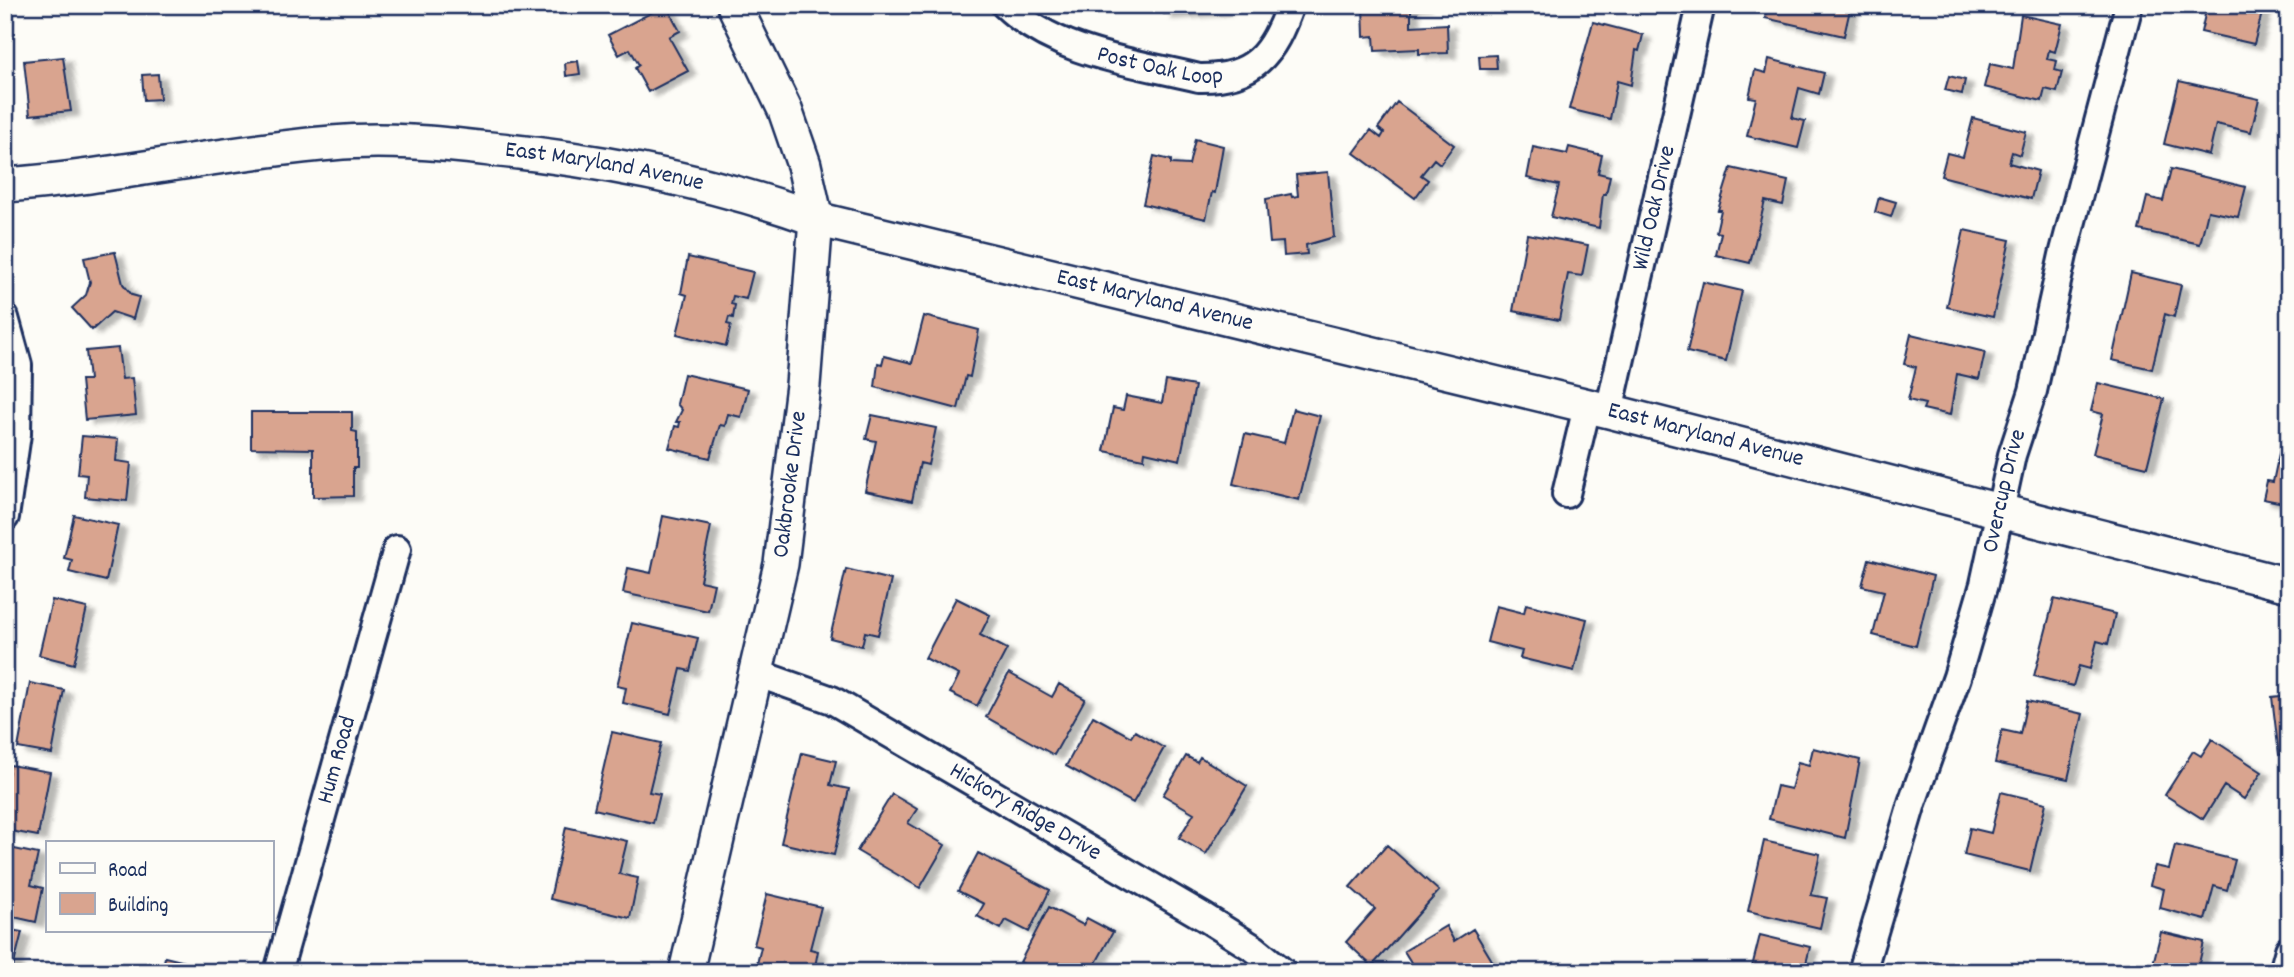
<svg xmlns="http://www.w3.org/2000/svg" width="2294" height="977" viewBox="0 0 2294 977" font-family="Dekko,sans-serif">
  <defs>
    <filter id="shadow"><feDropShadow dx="8" dy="4.5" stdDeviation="2" flood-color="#0004"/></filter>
  </defs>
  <rect width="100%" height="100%" fill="#fdfcf7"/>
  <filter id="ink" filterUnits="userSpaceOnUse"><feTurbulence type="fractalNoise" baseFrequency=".0143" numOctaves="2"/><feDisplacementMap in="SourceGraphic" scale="14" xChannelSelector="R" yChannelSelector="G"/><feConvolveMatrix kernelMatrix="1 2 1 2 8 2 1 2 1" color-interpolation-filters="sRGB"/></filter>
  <g filter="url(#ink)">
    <!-- building -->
    <path fill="#d9a48f" stroke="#1b2f5e" stroke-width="2" filter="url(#shadow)" d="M666,5L680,31L669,37L688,71L648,92L635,68L639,65L630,49L619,55L608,35Z
      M1163,5H1227L1223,6L1224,10L1164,14Z
      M1363,5H1424L1411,6V26L1447,24L1448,53L1419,54V49L1375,51L1374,36L1364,37Z
      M1768,5H1851L1844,36L1765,18Z
      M2214,5H2264L2254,44L2201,32L2207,6Z
      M2021,15L2062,24L2055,52L2049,50L2047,59L2057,61L2055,70L2062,72L2057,92L2045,89L2042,101L1984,87L1990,64L2013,69Z
      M1593,22L1643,35L1639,51L1636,50L1631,85L1617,81L1610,119L1569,109Z
      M1496,55L1497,69H1480L1479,56Z
      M63,57L71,111L30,115L24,61Z
      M1769,59L1824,73L1819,94L1799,88L1792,118L1805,121L1798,148L1747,136L1756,98L1749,97L1755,70L1766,73Z
      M578,61L580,74L566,76L565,63Z
      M158,74L160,99L144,100L142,75Z
      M1949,76L1965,80L1962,94L1945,90Z
      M2179,81L2259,99L2251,132L2216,124L2209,155L2164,144Z
      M1397,102L1454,145L1440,164L1434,159L1421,175L1428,180L1415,198L1354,153L1371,130L1381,138L1384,133L1378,128Z
      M1973,118L2026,132L2020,155L2012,152L2009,163L2038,171L2031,199L1941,176L1947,153L1963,157Z
      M1195,139L1223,146L1215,193L1212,192L1206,219L1143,204L1154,156L1171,160V164L1189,165Z
      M1533,147L1567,154L1569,147L1602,155L1598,173L1610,176L1606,194H1603L1599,228L1551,217L1559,185L1527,178Z
      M1731,168L1788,181L1783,205L1765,201L1750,263L1716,255L1721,233L1716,232L1721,210H1718Z
      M2171,169L2246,187L2238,217L2208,211L2200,244L2139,230L2147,197L2163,201Z
      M1328,172L1334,237L1306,245L1307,254L1284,256L1283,242L1270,243L1266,199L1291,194L1292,197L1298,196L1296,175Z
      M1879,197L1896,202L1891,217L1875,212Z
      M1964,230L2010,240L1993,317L1947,307Z
      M1527,234L1588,245L1582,276L1568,274L1559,320L1513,311Z
      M115,252L123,284L132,295L139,297L133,319L112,312L92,330L72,308L86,295L90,282L84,258Z
      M688,257L753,272L746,299L733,296L731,304L735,305L733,318L729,317L727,324L731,325L726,346L677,334L687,295L681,293Z
      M2131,273L2181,285L2174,317L2165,314L2152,369L2112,360Z
      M1703,282L1742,291L1726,361L1687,352Z
      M924,316L979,330L970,377L966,376L958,409L875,387L878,363L882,364L884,356L912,363Z
      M1911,334L1985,352L1979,379L1957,374L1950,415L1923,409L1925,404L1908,400L1916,367L1904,364Z
      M118,348L122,379L132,378L136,415L85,420L81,380H89L86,351Z
      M684,374L748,389L741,417L728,414L725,426L720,425L710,458L669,448L675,426L679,427L680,422H676L682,410L677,404Z
      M1166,381L1195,386L1180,460L1145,452L1144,459L1104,451L1113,408L1123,410L1126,396L1162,403Z
      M2098,383L2164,399L2147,467L2093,454L2103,414L2091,411Z
      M1293,409L1320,416L1299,500L1233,484L1245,434L1284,443Z
      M251,412H352V431L357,432V468H353V496L313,497V449L251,448Z
      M872,415L936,428L928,465L920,463L912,501L865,491L876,441L866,439Z
      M82,436L118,439L116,461L131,463L127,501L85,497L87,475L78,474Z
      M2282,439L2289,440V504L2263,499L2267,481L2273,482Z
      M74,515L118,525L106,581L69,572L72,560L64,558Z
      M663,516L711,526L700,581L714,584L708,611L623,593L628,568L651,573Z
      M1869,559L1933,576L1916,646L1873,635L1884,591L1862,586Z
      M846,569L891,580L878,635L865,632L862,646L830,638Z
      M956,598L990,615L980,635L1007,649L977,706L950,693L959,675L925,658Z
      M2054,599L2115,614L2108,644L2097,641L2090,669L2079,666L2073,686L2034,676Z
      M52,600L87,608L74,664L39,655Z
      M1526,604L1587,619L1574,671L1520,658L1522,651L1487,642L1496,606L1524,613Z
      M632,623L698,638L690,671L681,669L670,714L623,703L626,688L617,686Z
      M1009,673L1052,697L1059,684L1085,699L1054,755L986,717Z
      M30,683L64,690L52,754L18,748Z
      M2289,695V753L2279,755L2272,697Z
      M2027,701L2083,714L2068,779L1995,763L2002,730L2020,734Z
      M1093,716L1131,737L1135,731L1164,748L1133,803L1066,766Z
      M612,732L661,743L649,792L660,794L653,823L594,809Z
      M2212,739L2262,772L2244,799L2224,786L2203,819L2165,795L2193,751L2201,756Z
      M1813,748L1860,760L1845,838L1769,819L1777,786L1791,789L1798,762L1809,765Z
      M802,753L836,761L830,785L849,789L834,855L781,843Z
      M1186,756L1197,762L1200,757L1247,786L1206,854L1179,838L1194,813L1163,795Z
      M10,765L50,772L38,836L5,830V792Z
      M2001,792L2046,803L2030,871L1964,855L1970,828L1991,833Z
      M892,794L917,809L908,823L945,845L920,888L857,851Z
      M566,827L627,841L619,874L638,878L630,918L550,899Z
      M1764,841L1820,854L1811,895L1827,898L1820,928L1748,911Z
      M1387,845L1439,891L1372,966L1346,942L1375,909L1350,887Z
      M2175,845L2235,860L2227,890L2214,886L2205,920L2160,908L2164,889L2150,885L2155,866L2169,869Z
      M5,847L38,854L31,885L43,888L36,922L5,915Z
      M978,853L1050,890L1029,932L1006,920L1001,929L977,916L984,904L958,891Z
      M767,894L821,907L810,949L818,951L814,972H772L756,968L761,947L754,945Z
      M1049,907L1083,925L1087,918L1113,932L1091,972H1039L1020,962Z
      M1446,926L1454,941L1473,929L1499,972H1417L1404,951Z
      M5,929L22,932L12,972H5Z
      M2161,932L2204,942L2197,972H2151Z
      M1760,935L1810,947L1804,972H1732L1734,967L1751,971Z
      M165,957L226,972H162Z
      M1931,962L1972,972H1929Z"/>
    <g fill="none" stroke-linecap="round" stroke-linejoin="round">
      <defs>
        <g id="minor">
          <path id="s1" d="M1005,5C1056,54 1133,62 1199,78C1254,79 1273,54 1290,5"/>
          <path d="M5,318L18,365L17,434L5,517"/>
          <path id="s2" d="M1609,411L1701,5"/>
          <path d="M1566,494L1587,407"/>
          <path id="s3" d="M756,673L832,700L1204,917L1255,949L1283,972"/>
          <path id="s4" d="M278,972L397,549"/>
          <path id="s5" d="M1862,972L1912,803L1957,677L1984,584L2012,455L2033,391L2063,255L2129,5"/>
          <path d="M2283,972L2289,950"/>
        </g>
        <g id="tertiary">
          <path id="s6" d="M5,185C114,177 222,152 332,143C384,138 438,143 490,149C601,160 712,181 816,219L1609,411L2289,585"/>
          <path id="s7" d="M686,972L781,564L803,385L816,219L804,165L785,110L734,5"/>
        </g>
      </defs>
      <!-- minor casing -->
      <use href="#minor" stroke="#1b2f5e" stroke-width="32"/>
      <!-- tertiary casing -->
      <use href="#tertiary" stroke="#1b2f5e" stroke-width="38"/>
      <!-- minor -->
      <use href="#minor" stroke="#fdfcf7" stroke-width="26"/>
      <!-- tertiary -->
      <use href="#tertiary" stroke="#fdfcf7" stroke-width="33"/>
    </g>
  </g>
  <g text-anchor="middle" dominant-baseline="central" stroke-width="7" stroke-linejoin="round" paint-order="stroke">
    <!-- street labels -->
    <g font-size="24" fill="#1b2f5e" stroke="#fdfcf7">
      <text stroke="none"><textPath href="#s1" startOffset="170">Post Oak Loop</textPath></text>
      <text stroke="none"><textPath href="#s6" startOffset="604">East Maryland Avenue</textPath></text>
      <text stroke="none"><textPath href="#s2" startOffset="208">Wild Oak Drive</textPath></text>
      <text stroke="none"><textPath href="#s6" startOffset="1171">East Maryland Avenue</textPath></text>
      <text stroke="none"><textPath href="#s6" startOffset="1738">East Maryland Avenue</textPath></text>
      <text stroke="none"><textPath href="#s7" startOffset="499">Oakbrooke Drive</textPath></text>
      <text stroke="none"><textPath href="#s5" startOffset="502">Overcup Drive</textPath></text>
      <text stroke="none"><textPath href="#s4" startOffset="220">Hum Road</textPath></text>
      <text stroke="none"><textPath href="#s3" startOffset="304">Hickory Ridge Drive</textPath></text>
    </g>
  </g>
  <!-- margin -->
  <rect width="2294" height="977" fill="none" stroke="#fdfcf7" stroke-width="28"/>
  <rect x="14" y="14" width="2266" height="949" fill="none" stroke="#1b2f5e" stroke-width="2.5" filter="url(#ink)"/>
  <!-- legend -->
  <rect x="46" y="841" width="228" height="91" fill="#fdfcf7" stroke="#a3aaba" stroke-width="2"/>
  <rect x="60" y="863" width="35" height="10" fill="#fdfcf7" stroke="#a3aaba" stroke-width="2"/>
  <text x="108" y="876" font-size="21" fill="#1b2f5e">Road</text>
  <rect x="60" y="893" width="35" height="21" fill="#d9a48f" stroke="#a3aaba" stroke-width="2"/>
  <text x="108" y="911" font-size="21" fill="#1b2f5e">Building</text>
</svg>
